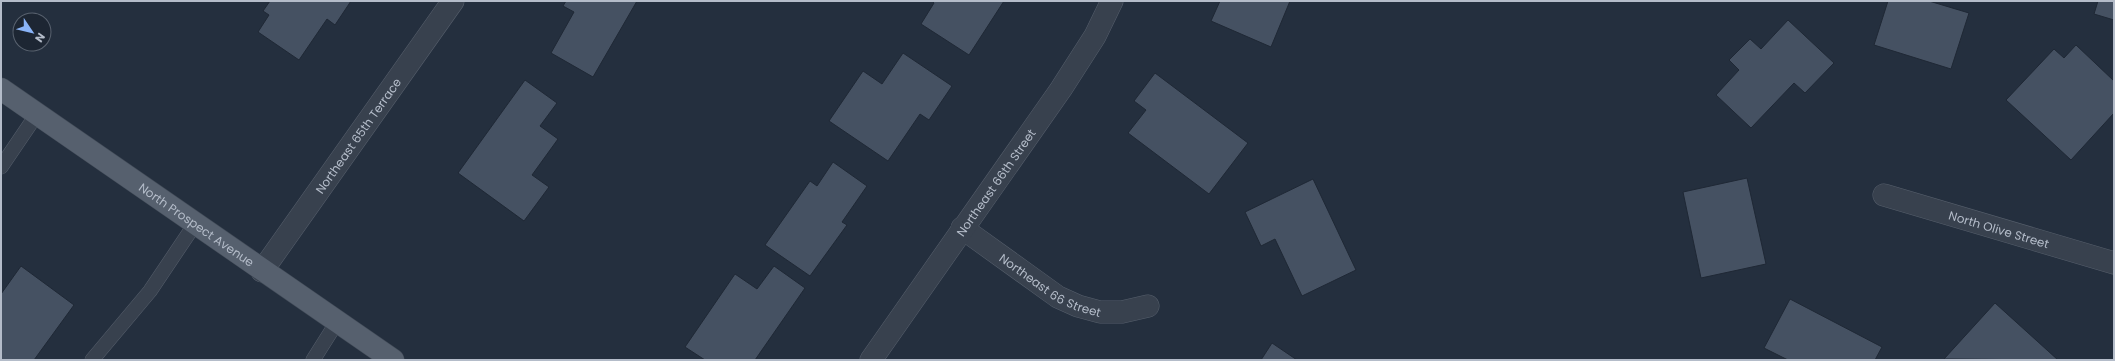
<svg xmlns="http://www.w3.org/2000/svg" width="2115" height="361" viewBox="0 0 2115 361" font-family="Poppins,sans-serif">
  <rect width="100%" height="100%" fill="#242f3e"/>
  <!-- building -->
  <path fill="#455162" stroke="#1f2835" d="M270,1H351L335,25L327,19L299,60L258,32L269,15L263,11Z
    M566,1H637L593,77L551,53L574,12L563,6Z
    M932,1H1004L969,55L921,24L934,3Z
    M1220,1H1290L1271,47L1211,21Z
    M1888,1H1929L1969,13L1951,69L1874,45Z
    M2098,1H2114V20L2094,14Z
    M1788,20L1834,63L1805,93L1794,83L1751,128L1716,95L1739,70L1729,60L1750,39L1761,49Z
    M2076,45L2114,81V113L2071,160L2006,100L2054,49L2064,58Z
    M903,53L952,86L929,120L920,114L888,161L829,121L863,71L882,84Z
    M1155,73L1248,143L1209,194L1128,133L1146,110L1134,101Z
    M525,80L557,103L540,126L558,139L532,175L549,187L524,221L458,173Z
    M833,162L867,186L842,222L847,225L810,276L765,245L810,181L817,186Z
    M1747,178L1766,264L1701,278L1683,192Z
    M1313,179L1356,270L1302,296L1275,239L1261,246L1245,212Z
    M21,266L74,305L34,360H1V294Z
    M774,266L805,288L755,360H705L685,347L735,274L757,289Z
    M1790,299L1882,347L1875,360H1788L1764,348Z
    M1995,303L2058,360L1944,359Z
    M1272,343L1297,360H1261Z"/>
  <g fill="none" stroke-linecap="round" stroke-linejoin="round">
    <defs>
      <path id="lane" d="M1,167L37,114
        M92,360L150,291L195,224
        M313,360L337,322"/>
      <g id="street">
        <path id="s1" d="M1884,195L2114,263"/>
        <path id="s2" d="M962,228L1058,297L1078,306L1100,312H1122L1148,306"/>
        <path id="s3" d="M262,271L453,1"/>
        <path id="s4" d="M871,360L1061,89L1095,36L1112,1"/>
      </g>
      <g id="primary">
        <path id="s5" d="M1,89L393,360"/>
      </g>
    </defs>
    <!-- lane casing -->
    <use href="#lane" stroke="#565f6c" stroke-width="15"/>
    <!-- street casing -->
    <use href="#street" stroke="#565f6c" stroke-width="23"/>
    <!-- primary casing -->
    <use href="#primary" stroke="#414a57" stroke-width="23"/>
    <!-- lane -->
    <use href="#lane" stroke="#38414e" stroke-width="14"/>
    <!-- street -->
    <use href="#street" stroke="#38414e" stroke-width="22"/>
    <!-- primary -->
    <use href="#primary" stroke="#56606e" stroke-width="22"/>
  </g>
  <g text-anchor="middle" dominant-baseline="central" stroke-width="3" stroke-linejoin="round" paint-order="stroke">
    <!-- street labels -->
    <g font-size="12" fill="#b4bcc9" stroke="#1d2633">
      <text stroke="none"><textPath href="#s3" startOffset="166">Northeast 65th Terrace</textPath></text>
      <text stroke="none"><textPath href="#s4" startOffset="217">Northeast 66th Street</textPath></text>
      <text stroke="none"><textPath href="#s5" startOffset="238">North Prospect Avenue</textPath></text>
      <text stroke="none"><textPath href="#s1" startOffset="120">North Olive Street</textPath></text>
      <text stroke="none"><textPath href="#s2" startOffset="106">Northeast 66 Street</textPath></text>
    </g>
  </g>
  <!-- border -->
  <rect width="2115" height="361" fill="none" stroke="#b4bcc9" stroke-width="4"/>
  <!-- north arrow -->
  <g transform="translate(32 32) rotate(125)"><circle r="19" fill="#1d2633" stroke="#59626f"/>
  <path d="M0-3L7 15L0 10L-7 15Z" fill="#8ab4f8"/>
  <text y="-6" font-size="11" font-weight="bold" text-anchor="middle" fill="#b4bcc9">N</text>
  </g>
</svg>
